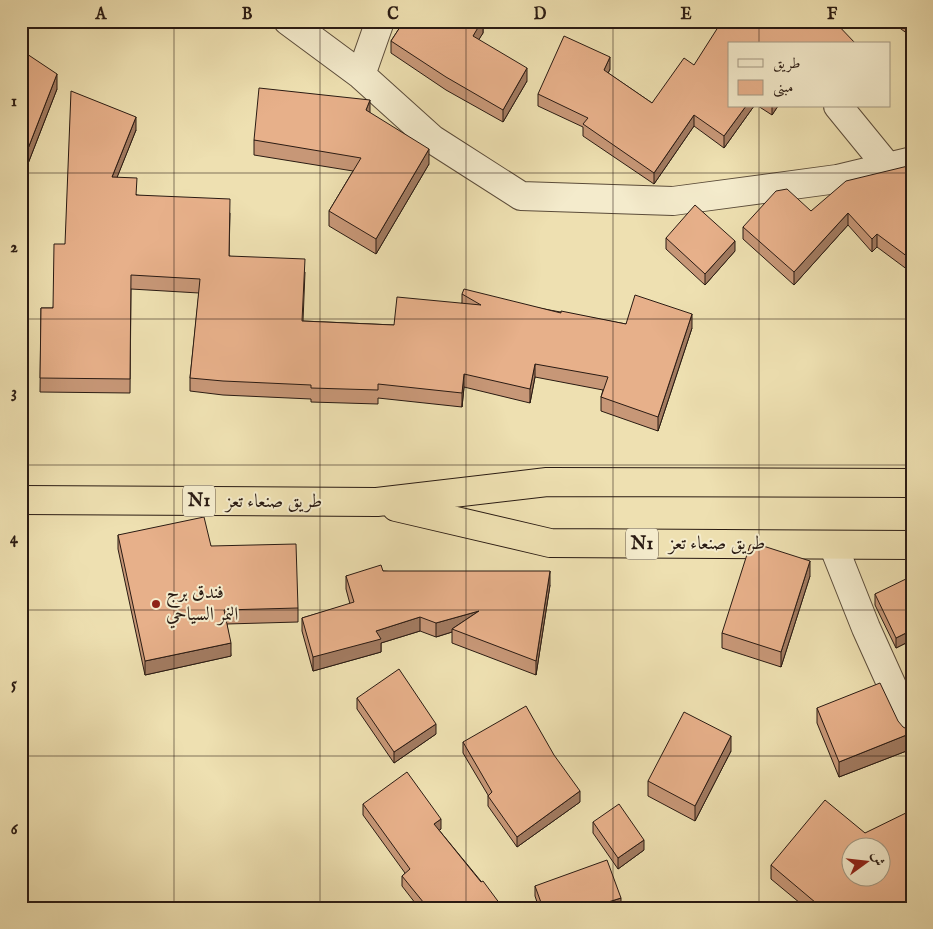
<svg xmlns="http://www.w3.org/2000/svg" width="933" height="929" viewBox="0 0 933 929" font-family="'IM FELL English',Amiri,serif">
  <rect width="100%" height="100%" fill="#eee0b1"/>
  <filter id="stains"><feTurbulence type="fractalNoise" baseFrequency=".004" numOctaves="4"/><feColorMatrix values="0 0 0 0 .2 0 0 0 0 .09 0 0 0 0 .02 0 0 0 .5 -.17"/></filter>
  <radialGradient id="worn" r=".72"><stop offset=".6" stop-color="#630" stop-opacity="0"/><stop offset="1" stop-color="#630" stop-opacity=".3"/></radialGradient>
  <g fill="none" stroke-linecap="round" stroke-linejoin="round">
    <defs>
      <path id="minor" d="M288,21L361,75L432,139L521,196L673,201L837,179L912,161
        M361,75L380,21
        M838,106L887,166
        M833,545L866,628L912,730"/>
      <path id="highway" d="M21,500L377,502L547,482L912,483
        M396,507L550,543L912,545"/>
    </defs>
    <!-- minor casing -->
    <use href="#minor" stroke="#5b4c3a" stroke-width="30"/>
    <!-- highway casing -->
    <use href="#highway" stroke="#2a1b13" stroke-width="30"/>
    <!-- minor -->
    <use href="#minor" stroke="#f4ebcc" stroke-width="28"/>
    <!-- highway -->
    <use href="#highway" stroke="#eee0b1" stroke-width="28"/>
  </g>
  <!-- wall -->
  <path fill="#c79777" stroke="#2a1b13" d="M315,21H324L321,26Z
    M404,21H489L483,28V33L478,40L527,81L503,122L446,90L391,53V41Z
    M890,21H912V37Z
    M729,44V106H754L724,148L694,126L654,184L583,136V127L538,106V94L610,69L608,73L652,103L694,65Z
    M21,50L57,89L22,179H21Z
    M758,106H778L772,115Z
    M370,113L429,164L376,254L329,226V211L353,171L254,155V140Z
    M136,130L117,177L137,195L230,213L229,256L305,272L303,321L394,325L462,303V294L626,324L692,328L658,431L601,411V397L603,390L535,377L530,403L464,387L462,407L378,398V404L311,402V399L223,395L190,391V378L199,293L131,289L130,393L40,392L41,308H53L65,244Z
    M912,165V273L877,247L872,252L848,225L794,285L743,239V227L811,211Z
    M666,238L735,251L705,285L666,249Z
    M118,535L211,546L298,608V622L227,624L231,656L145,675L118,549Z
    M383,571L550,585L536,675L452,643V632L436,637L420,631L381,643V652L313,671L302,631V618L350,604L346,589V576Z
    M810,576L781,667L722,648V633Z
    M912,580V640L896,648L875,605V594Z
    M357,698L436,734L394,763L357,709Z
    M817,708L909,750L839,777L817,723Z
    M463,742L580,802L517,847L488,806V795L463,753Z
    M731,751L695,821L648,796V781Z
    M363,804L441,829L439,830L503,908H419L402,886V876L405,873L363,815Z
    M593,822L644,850L618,869L593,833Z
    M865,833L912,908H806L771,879V865Z
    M535,886L621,908H539L535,896Z"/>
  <!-- shaded-wall -->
  <path fill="#a27b61" stroke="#2a1b13" d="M480,21H489L483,28V33L473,49V36Z
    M610,57V69L604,82V70Z
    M527,68V81L503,122V110Z
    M57,74V89L22,179V164Z
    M370,100V115L366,110Z
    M746,106H754L724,148V136Z
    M772,106H778L772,115Z
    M694,115V126L654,184V173Z
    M136,117V130L112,190V177Z
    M429,149V164L376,254V239Z
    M848,213V225L794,285V272Z
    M877,234V247L872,252V239Z
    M735,241V251L705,285V274Z
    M692,314V328L658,431V417Z
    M535,364V377L530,403V389Z
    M464,374V387L462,407V393Z
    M810,561V576L781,667V652Z
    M550,571V585L536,675V661Z
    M479,611L452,629V632L436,637V623Z
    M420,617V631L381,643V652L313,671V657L376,631Z
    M912,630V640L896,648V638Z
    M231,643V656L145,675V661Z
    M436,724V734L394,763V752Z
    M909,734V750L839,777V762Z
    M731,736V751L695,821V806Z
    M580,791V802L517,847V837Z
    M441,819V829L434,834V824Z
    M644,840V850L618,869V858Z
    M621,898V908H602V904Z"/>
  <!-- building -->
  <path fill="#e7b08a" stroke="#2a1b13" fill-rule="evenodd" d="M404,21H482L473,36L527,68L503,110L446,77L391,41Z
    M722,21H725L731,25L733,21H834L856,44H729V106H746L724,136L694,115L654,173L583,124L588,118L538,94L564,36L610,57L604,70L652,103L684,58L694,65Z
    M905,21H912V26Z
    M21,50L57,74L22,164H21Z
    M259,88L370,100L366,110L429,149L376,239L329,211L361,158L254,140Z
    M71,91L136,117L112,177L137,178L136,195L230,199L229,256L305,259L302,321L394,325L397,297L481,305L462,294L464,289L561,313V311L626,324L635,295L692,314L658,417L601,397L608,377L535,364L530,389L464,374L462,393L378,384V390L311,388V385L223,381L190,378L200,279L131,275L130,379L40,378L41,308H53L54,244H65Z
    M912,165V260L877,234L872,239L848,213L794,272L743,227L776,191L787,189L811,211L846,181Z
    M695,205L735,241L705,274L666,238Z
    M204,517L211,546L296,544L298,608L224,610L231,643L145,661L118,535Z
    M750,545H760L810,561L781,652L722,633Z
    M381,565L383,571H550L536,661L452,629L479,611L436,623L420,617L376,631L381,639L313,657L302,618L354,602L346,576Z
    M910,577L912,580V630L896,638L875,594Z
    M399,669L436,724L394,752L357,698Z
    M880,683L898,721L903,727L907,729L909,734L839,762L817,708Z
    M526,706L554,755L580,791L517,837L488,796L492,792L463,742Z
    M684,712L731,736L695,806L648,781Z
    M407,772L441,819L434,824L481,882L483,881L503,908H438L436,905L433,908H428L402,876L410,869L363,804Z
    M825,800L865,833L912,810V908H822L771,865ZM850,846H880V876H850Z
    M619,804L644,840L618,858L593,822Z
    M607,860L621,898L602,904L603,908H543L535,886Z"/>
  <!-- grid -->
  <path fill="none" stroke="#2a1b13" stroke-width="1" stroke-opacity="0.55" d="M174,21V908M320,21V908M466,21V908M613,21V908M759,21V44M759,106V908M21,173H912M21,319H912M21,465H912M21,610H912M21,756H912"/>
  <!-- markers -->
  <circle fill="#8f2418" stroke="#f4ebcc" stroke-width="2" cx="156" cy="604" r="5"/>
  <g text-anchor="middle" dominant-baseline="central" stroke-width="4" stroke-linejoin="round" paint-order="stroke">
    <!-- shield labels -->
    <g fill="#f4ebcc" stroke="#67594a" stroke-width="1">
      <rect x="183" y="485.5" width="32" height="31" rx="4"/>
      <rect x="626" y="528.5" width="32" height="31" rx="4"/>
    </g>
    <g font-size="18" font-weight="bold" fill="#2a1b13">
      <text x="199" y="501">N1</text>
      <text x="642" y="544">N1</text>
    </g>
    <!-- street labels -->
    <g font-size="19" fill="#2a1b13" stroke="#f4ebcc">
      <text x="274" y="502">طريق صنعاء تعز</text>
      <text x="717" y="544">طريق صنعاء تعز</text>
    </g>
    <!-- poi labels -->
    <g font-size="19" fill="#2a1b13" stroke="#f4ebcc" text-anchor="start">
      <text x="166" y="593">فندق برج<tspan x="166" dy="22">النمر السياحي</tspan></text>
    </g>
  </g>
  <!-- margin -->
  <rect width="933" height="929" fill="none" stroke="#eee0b1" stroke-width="55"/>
  <!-- legend -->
  <rect x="728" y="42" width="162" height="65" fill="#f4ebcc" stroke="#a39882"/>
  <rect x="738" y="59" width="25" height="8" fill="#f4ebcc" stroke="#a39882"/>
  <text x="773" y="68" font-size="15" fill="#2a1b13">طريق</text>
  <rect x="738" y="80" width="25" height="15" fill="#e7b08a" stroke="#a39882"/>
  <text x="773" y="92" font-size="15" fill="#2a1b13">مبنى</text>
  <!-- north arrow -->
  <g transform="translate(866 862) rotate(75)"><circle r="24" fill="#f4ebcc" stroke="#a39882"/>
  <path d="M0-4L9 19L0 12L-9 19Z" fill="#8f2418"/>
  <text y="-8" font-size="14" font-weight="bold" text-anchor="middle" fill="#2a1b13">ش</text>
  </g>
  <rect x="28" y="28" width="878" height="874" fill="none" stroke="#2a1b13" stroke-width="2"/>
  <g font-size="16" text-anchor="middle" font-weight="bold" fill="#2a1b13">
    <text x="101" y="19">A</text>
    <text x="247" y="19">B</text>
    <text x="393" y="19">C</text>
    <text x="540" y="19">D</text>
    <text x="686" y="19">E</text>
    <text x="832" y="19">F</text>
    <text x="14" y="106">1</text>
    <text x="14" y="252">2</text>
    <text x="14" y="397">3</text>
    <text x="14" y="543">4</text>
    <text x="14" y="689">5</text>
    <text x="14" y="834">6</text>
  </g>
  <rect width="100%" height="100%" filter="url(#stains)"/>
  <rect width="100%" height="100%" fill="url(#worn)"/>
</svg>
